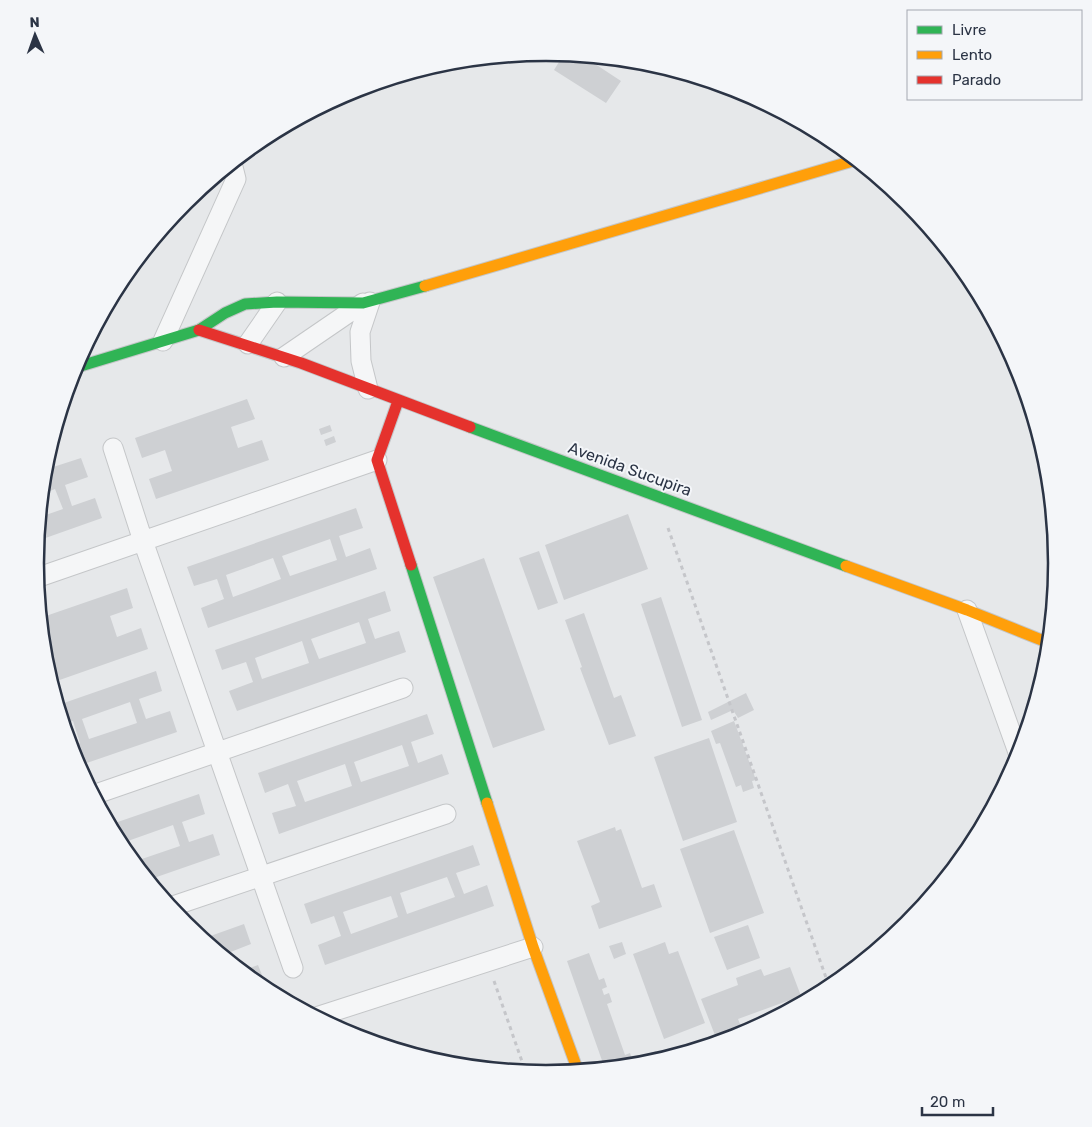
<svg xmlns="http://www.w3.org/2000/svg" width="1092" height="1127" viewBox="0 0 1092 1127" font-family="Rubik,sans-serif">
  <rect width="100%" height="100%" fill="#e6e8ea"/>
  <!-- building -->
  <path fill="#ced0d3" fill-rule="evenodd" d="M564,54L583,56L621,81L606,103L554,70Z
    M247,399L255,419L231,427L238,448L262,440L269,460L156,499L149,479L172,471L165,450L142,458L135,438Z
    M330,425L332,431L321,435L319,429Z
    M334,436L336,442L326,446L324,440Z
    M81,458L88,477L65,485L72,506L95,498L102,518L37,541L40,517L63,509L55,489L42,494L44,470Z
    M356,508L363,528L339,536L346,557L370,548L377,569L208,628L201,608L224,599L217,579L194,586L187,567ZM330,539L337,560L290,576L282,556ZM273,558L281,579L233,597L226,575Z
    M628,514L648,569L564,600L545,545Z
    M539,551L558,603L538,610L519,558Z
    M484,558L545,730L493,748L433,577Z
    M127,588L133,608L110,616L117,637L141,628L148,649L51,683L45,663L40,618Z
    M385,591L391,611L368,619L375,639L399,631L406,652L237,711L229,691L253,682L246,662L222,670L215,650ZM359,622L366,643L319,659L311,639ZM302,641L309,663L262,679L255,658Z
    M661,597L702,720L682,727L641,604Z
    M584,613L614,698L621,695L636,736L609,745L580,668L582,667L565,620Z
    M156,671L162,691L139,699L146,719L170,711L177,732L78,766L70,746L80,743L73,721L63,725L58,705ZM130,702L137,723L89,739L82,719Z
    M746,693L754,710L738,718L733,710L711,720L708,712Z
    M427,714L434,734L411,742L418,763L442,754L449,774L279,834L272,813L296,806L288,784L265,793L258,773ZM402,745L409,766L361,782L354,762ZM345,764L352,786L305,802L297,781Z
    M734,721L756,780L752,781L754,788L743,792L741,785L736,787L720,743L716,744L711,731Z
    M709,738L737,822L683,841L654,757Z
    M199,794L205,814L182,822L189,842L213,834L220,855L148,880L133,862L180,846L173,825L125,842L131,860L121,847L109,825Z
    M615,827L616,831L621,829L642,888L654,884L662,907L599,929L591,906L600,902L577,841Z
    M734,830L764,913L710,933L680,849Z
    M473,845L480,865L456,873L464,894L487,885L494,906L325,965L318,945L341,936L334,916L311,924L304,904ZM447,877L455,897L407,914L400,893ZM391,896L398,917L351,934L343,912Z
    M244,924L251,944L228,953L232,963L202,939Z
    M748,925L760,958L727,970L714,937Z
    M622,942L626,954L614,959L609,946Z
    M665,942L669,954L678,951L705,1023L664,1039L633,954Z
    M589,953L599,980L604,978L607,987L602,989L604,995L609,993L612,1002L607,1004L625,1055L630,1053L632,1059L656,1051L659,1061L645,1065L605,1069L567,961Z
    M258,965L266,985L261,987L241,971Z
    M790,967L801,996L738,1019L744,1034L718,1043L701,999L738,985L736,978L761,969L764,976Z"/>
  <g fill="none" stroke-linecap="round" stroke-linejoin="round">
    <defs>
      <path id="street" d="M163,341L236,179L232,163
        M248,344L277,302
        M284,357L363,303
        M368,389L361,361L360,332L370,302
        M113,448L143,541L293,968
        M36,578L377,460
        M967,610L1019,755
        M93,795L403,688
        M170,907L446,814
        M316,1017L533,947"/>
      <path id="fast" d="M74,368L199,330L225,313L245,304L277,302L363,303L425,286
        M470,427L846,566
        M411,565L487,803"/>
      <path id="slow" d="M425,286L856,160
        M846,566L967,610L1049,643
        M487,803L533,947L578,1071"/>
      <path id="jam" d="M199,330L301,363L470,427
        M398,401L377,460L411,565"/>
    </defs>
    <!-- street casing -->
    <use href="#street" stroke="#c4c6c8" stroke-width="21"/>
    <!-- fast casing -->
    <use href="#fast" stroke="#c4c6c8" stroke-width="13"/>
    <!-- slow casing -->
    <use href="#slow" stroke="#c4c6c8" stroke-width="13"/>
    <!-- jam casing -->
    <use href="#jam" stroke="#c4c6c8" stroke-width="13"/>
    <!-- path -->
    <path stroke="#c5c6ca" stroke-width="3" stroke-dasharray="4 4" stroke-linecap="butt" d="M668,528L830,989
      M494,981L526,1073"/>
    <!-- street -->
    <use href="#street" stroke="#f5f6f7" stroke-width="19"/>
    <!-- fast -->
    <use href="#fast" stroke="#30b455" stroke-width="11"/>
    <!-- slow -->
    <use href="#slow" stroke="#ff9f0a" stroke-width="11"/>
    <!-- jam -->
    <use href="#jam" stroke="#e5322d" stroke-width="11"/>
  </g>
  <g text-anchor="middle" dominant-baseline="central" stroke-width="4" stroke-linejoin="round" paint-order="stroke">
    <!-- street labels -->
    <g font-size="16" fill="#2b3445" stroke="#f4f6f9">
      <text transform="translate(630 469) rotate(20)">Avenida Sucupira</text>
    </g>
  </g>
  <!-- crop -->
  <path d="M0 0H1092V1127H0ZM44 563a502 502 0 1 1 1004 0a502 502 0 1 1-1004 0Z" fill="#f4f6f9" fill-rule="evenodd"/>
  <path fill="none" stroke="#2b3445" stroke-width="2.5" d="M44 563a502 502 0 1 1 1004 0a502 502 0 1 1-1004 0Z"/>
  <!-- legend -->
  <rect x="907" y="10" width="175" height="90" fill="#f4f6f9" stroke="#a4a8b1"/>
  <rect x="917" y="26" width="25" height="8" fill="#30b455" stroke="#a4a8b1"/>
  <text x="952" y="35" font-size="15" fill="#2b3445">Livre</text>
  <rect x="917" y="51" width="25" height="8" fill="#ff9f0a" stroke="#a4a8b1"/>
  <text x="952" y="60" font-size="15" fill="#2b3445">Lento</text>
  <rect x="917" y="76" width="25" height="8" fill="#e5322d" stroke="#a4a8b1"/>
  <text x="952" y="85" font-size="15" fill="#2b3445">Parado</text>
  <!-- north arrow -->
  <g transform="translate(35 35) rotate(358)" stroke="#f4f6f9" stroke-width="4" paint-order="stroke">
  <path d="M0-4L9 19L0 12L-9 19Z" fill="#2b3445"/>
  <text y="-8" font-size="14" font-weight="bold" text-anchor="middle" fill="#2b3445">N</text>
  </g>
  <!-- scale -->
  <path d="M922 1107v8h71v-8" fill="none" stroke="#2b3445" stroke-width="2.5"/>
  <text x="930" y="1107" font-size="15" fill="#2b3445" stroke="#f4f6f9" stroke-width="4" paint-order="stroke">20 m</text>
</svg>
